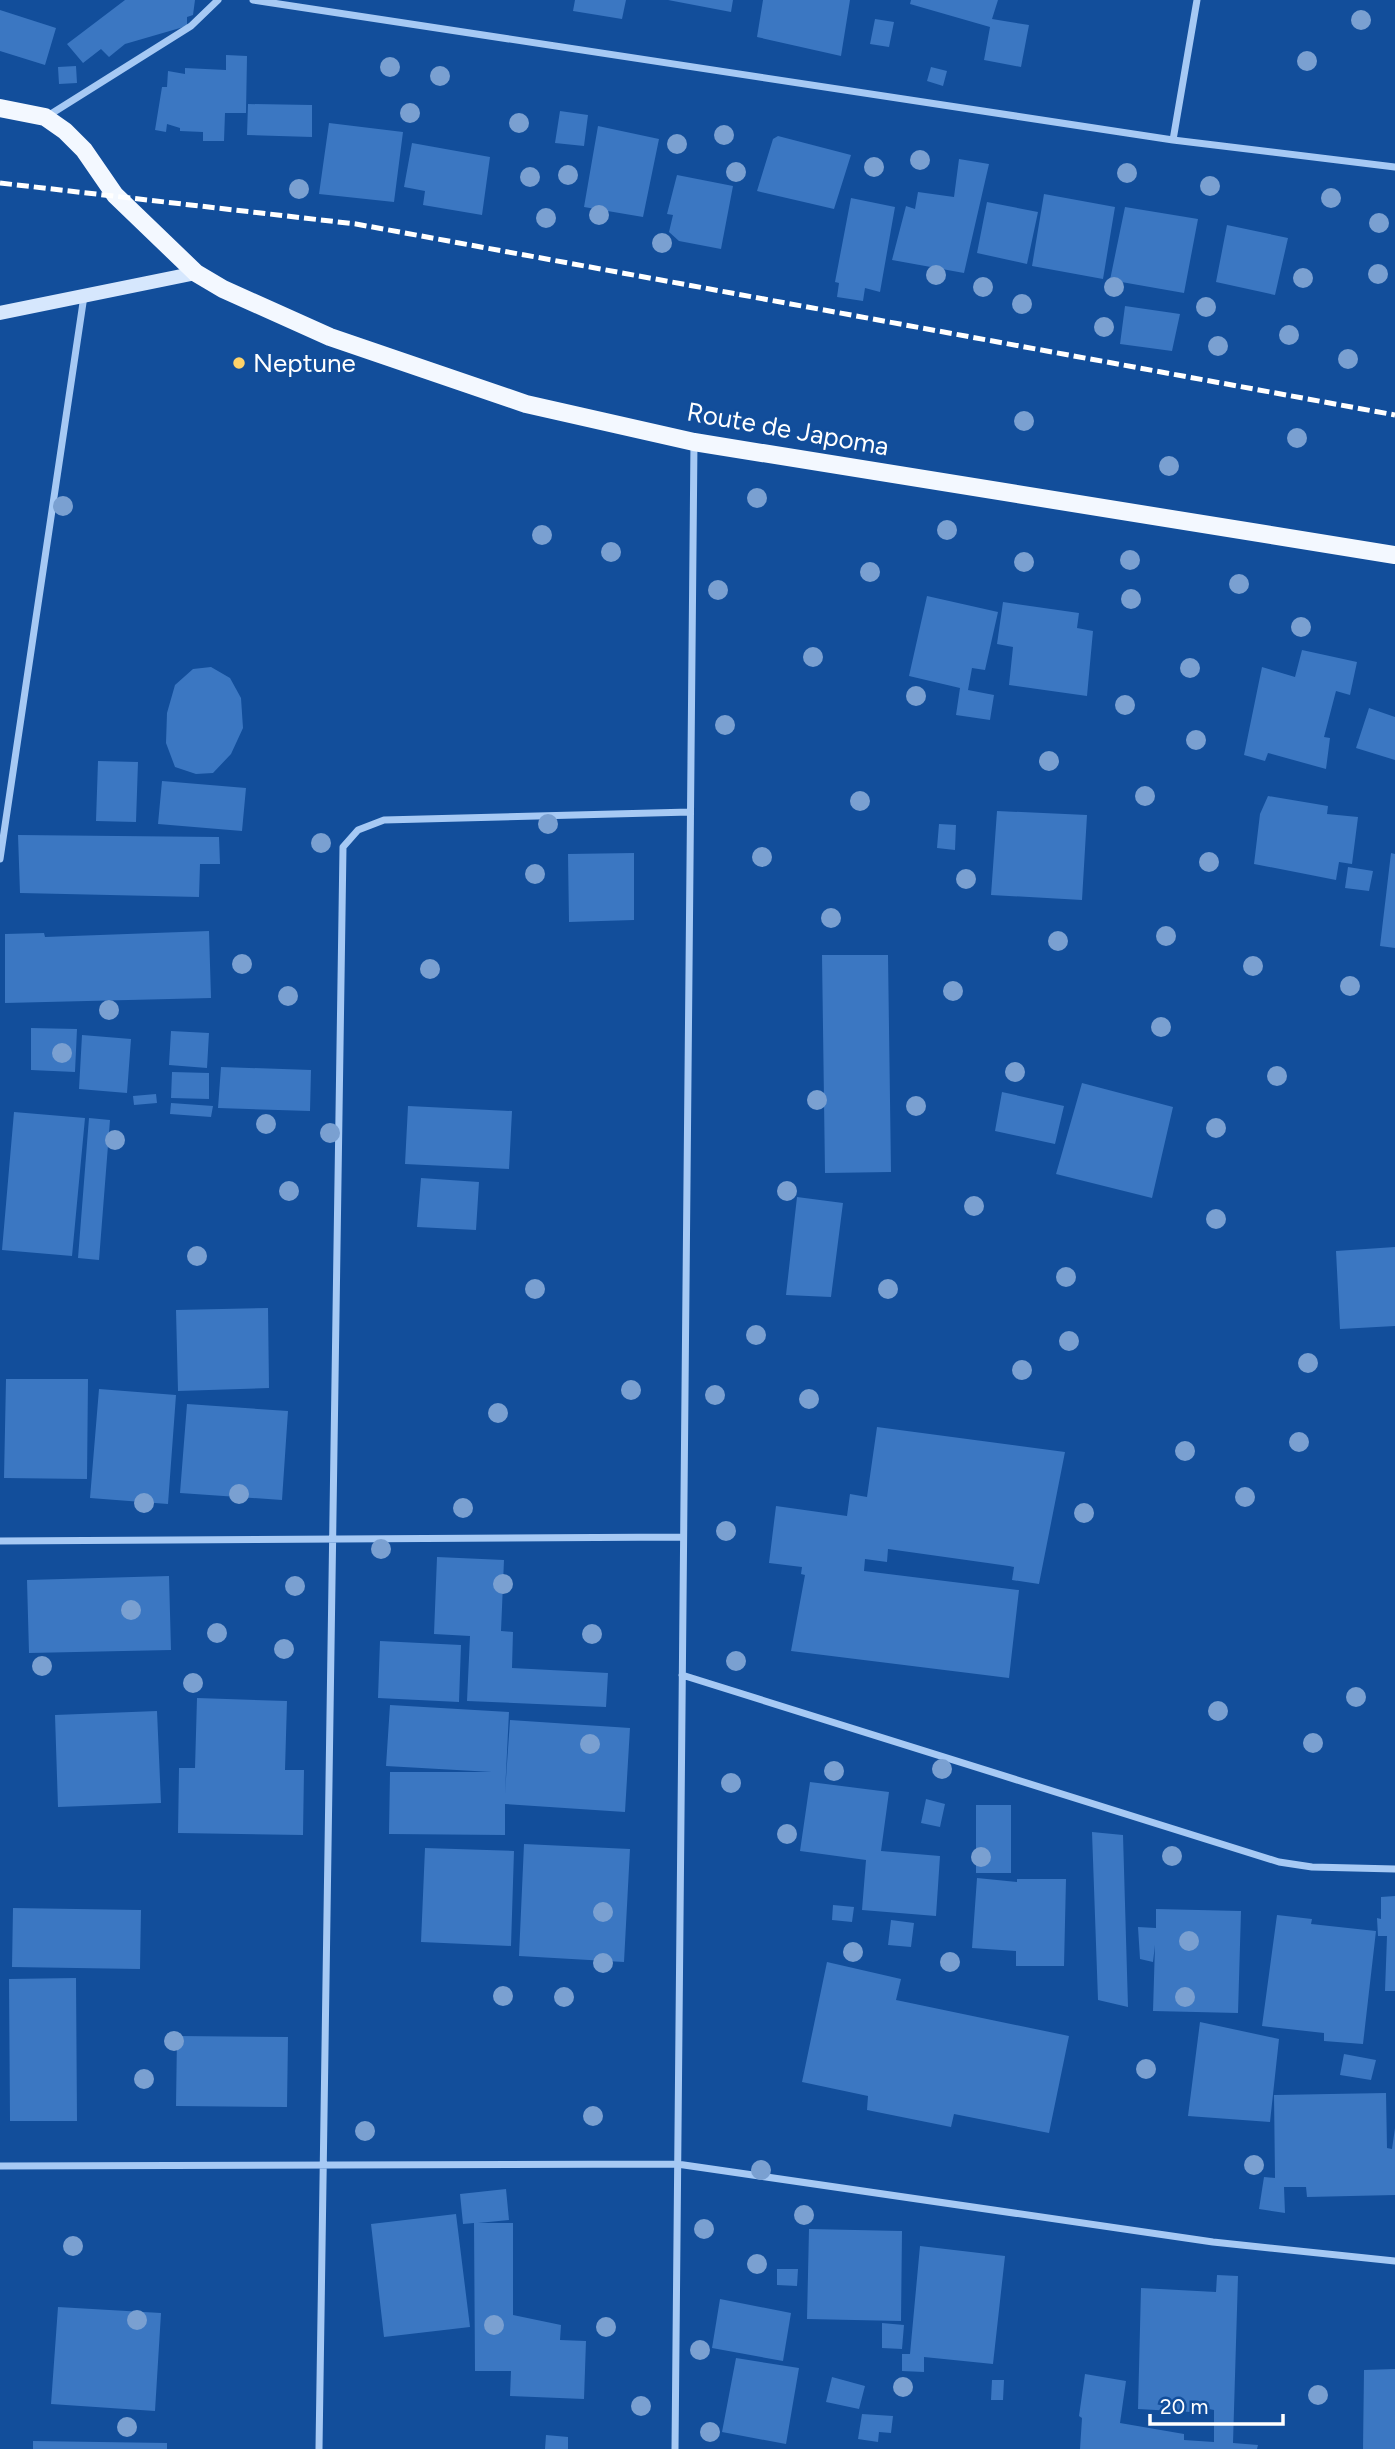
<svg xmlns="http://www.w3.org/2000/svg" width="1395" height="2449" viewBox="0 0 1395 2449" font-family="Figtree,sans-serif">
  <rect width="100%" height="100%" fill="#124e9b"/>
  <!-- building -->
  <path fill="#3b77c2" d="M125,0H195L193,15L187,17V26L125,44L109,57L101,49L83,63L67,44Z
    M575,0H626L622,19L573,11Z
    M668,0H733L731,12Z
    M763,0H850L841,56L757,37Z
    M911,0H998L992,19L1029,25L1021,67L984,60L990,27L910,4Z
    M0,10L56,28L45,65L0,51Z
    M875,19L894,22L889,47L870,44Z
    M226,55L247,56L246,113H225L224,141H203V132L180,131V128L167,124L166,132L155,130L162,87H167L168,71L185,74V68L226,70Z
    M76,66L77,83L59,84L58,67Z
    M931,67L947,71L943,86L927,81Z
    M248,104L312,105V137L247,135Z
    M560,111L588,115L584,146L555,143Z
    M329,123L403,132L394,202L319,194Z
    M598,126L659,139L643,217L584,207Z
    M778,136L851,155L834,209L757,191L773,139Z
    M412,143L490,157L482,215L423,205L425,191L404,187Z
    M959,159L989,164L964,273L892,260L906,206L915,209L918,192L954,197Z
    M677,175L733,186L721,249L679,241L669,232L673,215L667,214Z
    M1044,194L1115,207L1103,279L1032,266Z
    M851,198L895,207L880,292L865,288L863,301L837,297L839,283L835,282Z
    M987,202L1038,212L1027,264L977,253Z
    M1125,207L1198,219L1184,293L1110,280Z
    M1227,225L1288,238L1275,295L1216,282Z
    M1125,306L1180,314L1172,351L1120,344Z
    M927,596L998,612L985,670L972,668L968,690L994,695L990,720L956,715L960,688L909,676Z
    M1003,602L1079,613L1077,628L1093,631L1087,696L1009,685L1013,647L997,644Z
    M1302,650L1357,662L1350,695L1336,691L1324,737L1330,738L1326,769L1268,753L1265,761L1244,755L1262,667L1295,677Z
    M211,667L230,678L241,698L243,728L231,754L213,773L196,774L175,767L166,743L167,713L175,685L193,669Z
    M1369,708L1395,717V760L1356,748Z
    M98,761L138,762L136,822L96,821Z
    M162,781L246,788L242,831L158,824Z
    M1268,796L1328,806L1327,814L1358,817L1352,864L1339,862L1336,880L1254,864L1260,814Z
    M997,811L1087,815L1082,900L991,895Z
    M939,824L956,825L955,850L937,848Z
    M18,835L219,837L220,864H200L199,897L20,893Z
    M634,853V920L569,922L568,854Z
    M1391,853L1395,854V948L1380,946Z
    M1348,867L1373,871L1369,891L1345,888Z
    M209,931L211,998L5,1003V934L44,933L45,937Z
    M822,955H888L891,1172L825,1173Z
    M31,1028L77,1029L75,1072L31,1070Z
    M171,1031L209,1033L207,1068L169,1065Z
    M82,1035L131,1039L127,1093L79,1089Z
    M221,1067L311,1070L310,1111L218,1108Z
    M172,1072L209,1073V1099L171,1098Z
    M1082,1083L1173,1107L1152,1198L1056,1174Z
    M1002,1092L1064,1106L1055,1144L995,1131Z
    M156,1094L157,1103L134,1105L133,1096Z
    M171,1103L213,1106L211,1117L170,1114Z
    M408,1106L512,1111L509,1169L405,1164Z
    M14,1112L85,1118L72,1256L2,1250Z
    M89,1118L110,1120L99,1260L78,1258Z
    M421,1178L479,1182L476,1230L417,1227Z
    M797,1197L843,1203L831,1297L786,1295Z
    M1395,1247V1326L1340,1329L1336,1251Z
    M268,1308L269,1388L178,1391L176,1310Z
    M6,1379H88L87,1479L4,1478Z
    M99,1389L176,1395L168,1504L90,1498Z
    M187,1404L288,1411L282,1500L180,1493Z
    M877,1427L1065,1452L1039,1584L1012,1580L1014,1567L1009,1566L888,1549L887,1562L865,1559L864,1571L1019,1590L1009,1678L791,1651L805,1575L801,1574L802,1567L769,1563L776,1506L847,1516L850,1494L867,1497Z
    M437,1557L504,1560L501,1631L513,1632L512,1668L608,1673L606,1707L467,1701L470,1636L434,1634Z
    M169,1576L171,1650L29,1653L27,1580Z
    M380,1641L461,1645L459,1702L378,1698Z
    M197,1698L287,1701L285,1770H304L303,1835L178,1833L179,1768H195Z
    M390,1705L509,1712L505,1793L510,1720L630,1728L625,1812L505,1804V1835L389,1834L390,1772H492L386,1766Z
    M157,1711L161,1803L58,1807L55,1715Z
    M810,1782L889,1792L881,1851L940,1856L936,1916L862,1910L866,1860L800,1851Z
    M926,1799L945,1804L940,1827L921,1823Z
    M976,1805H1011V1873H976Z
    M1092,1832L1123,1835L1128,2007L1098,2000Z
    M524,1844L630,1849L624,1962L519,1956Z
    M425,1848L514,1851L511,1946L421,1942Z
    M977,1878L1017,1882V1879H1066L1064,1966H1016V1951L972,1948Z
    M1395,1896V1991H1385L1387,1936H1378L1377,1918L1381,1919V1897Z
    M833,1905L854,1907L852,1922L832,1920Z
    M13,1908L141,1910L140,1969L12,1967Z
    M1156,1909L1241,1911L1238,2013L1153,2011L1155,1945L1153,1962L1140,1959L1138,1927L1156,1928Z
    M1277,1915L1312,1919L1311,1924L1376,1931L1363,2044L1324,2041V2033L1262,2026Z
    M891,1920L914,1923L911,1947L888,1945Z
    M827,1962L901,1979L896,2000L1069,2036L1049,2133L954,2114L951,2127L867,2110L868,2096L802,2082Z
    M76,1978L77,2121H10L9,1979Z
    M1200,2022L1279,2039L1270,2122L1188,2116Z
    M177,2036L288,2037L287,2107L176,2106Z
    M1344,2054L1376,2060L1371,2080L1340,2075Z
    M1386,2093L1387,2148L1392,2149L1395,2128V2195L1307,2197L1306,2187H1284L1285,2213L1259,2209L1264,2177L1275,2178L1274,2095Z
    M506,2189L509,2220L478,2223H513V2315L561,2325L560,2340L586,2341L584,2399L510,2396L511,2371H475L474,2223L463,2224L460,2194Z
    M456,2214L470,2327L384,2337L371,2224Z
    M809,2229L902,2231L901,2321L807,2319Z
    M920,2246L1005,2256L993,2364L924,2357V2372L902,2371V2354H910Z
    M777,2269H798L797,2286L777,2285Z
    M1217,2275L1238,2276L1233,2443L1258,2445L1257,2449H1080L1082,2418L1079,2416L1085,2374L1126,2381L1120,2423L1184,2434V2440L1214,2442V2410L1209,2409V2413L1138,2409L1141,2288L1216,2292Z
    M720,2299L791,2313L783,2361L712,2348Z
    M58,2307L161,2313L155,2411L51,2404Z
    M882,2323L904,2325L902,2349L882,2348Z
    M736,2358L799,2368L786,2444L722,2432Z
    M1395,2369V2449H1363L1364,2370Z
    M832,2377L865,2386L859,2409L826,2402Z
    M992,2380H1004L1003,2400H991Z
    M862,2414L893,2416L891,2433L879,2432L878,2442L858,2439Z
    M546,2435L568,2437V2449H545Z
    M33,2441L167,2443V2449H33Z"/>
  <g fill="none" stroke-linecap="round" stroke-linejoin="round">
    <!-- street -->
    <path stroke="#a6c9f4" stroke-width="7" d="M253,0L1173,140L1395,167
      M46,117L191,26L218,0
      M1173,140L1197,0
      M0,859L84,296
      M0,1541L683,1537
      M682,1675L1279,1862L1312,1867L1395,1869
      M0,2166L677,2164L1213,2242L1395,2261
      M319,2449L343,847L358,830L384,820L690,812
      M675,2449L694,442"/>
    <!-- secondary -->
    <path stroke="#d6e7fd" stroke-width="14" d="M0,313L196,273"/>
    <!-- primary -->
    <path stroke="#f3f8ff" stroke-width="18" d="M0,108L45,117L65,131L84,150L115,195L196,273L223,289L330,337L526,404L694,442L1395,555"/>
    <!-- rail -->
    <path stroke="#fff" stroke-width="5" stroke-dasharray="12 5" stroke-linecap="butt" d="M0,183L356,224L1395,415"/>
  </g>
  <!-- trees -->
  <g fill="#7aa0d1">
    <circle cx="1361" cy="20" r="10"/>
    <circle cx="1307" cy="61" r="10"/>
    <circle cx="390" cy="67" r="10"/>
    <circle cx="440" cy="76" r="10"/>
    <circle cx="410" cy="113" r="10"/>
    <circle cx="519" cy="123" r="10"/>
    <circle cx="724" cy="135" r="10"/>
    <circle cx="677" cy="144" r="10"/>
    <circle cx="920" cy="160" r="10"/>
    <circle cx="874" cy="167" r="10"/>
    <circle cx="736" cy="172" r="10"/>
    <circle cx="1127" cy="173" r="10"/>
    <circle cx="568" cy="175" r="10"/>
    <circle cx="530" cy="177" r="10"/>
    <circle cx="1210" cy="186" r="10"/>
    <circle cx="299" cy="189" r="10"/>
    <circle cx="1331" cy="198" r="10"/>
    <circle cx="599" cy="215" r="10"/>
    <circle cx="546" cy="218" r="10"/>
    <circle cx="1379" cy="223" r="10"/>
    <circle cx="662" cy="243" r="10"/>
    <circle cx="1378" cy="274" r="10"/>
    <circle cx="936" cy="275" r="10"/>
    <circle cx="1303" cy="278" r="10"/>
    <circle cx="983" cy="287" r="10"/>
    <circle cx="1114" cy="287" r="10"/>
    <circle cx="1022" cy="304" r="10"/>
    <circle cx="1206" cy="307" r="10"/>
    <circle cx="1104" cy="327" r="10"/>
    <circle cx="1289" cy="335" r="10"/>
    <circle cx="1218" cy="346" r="10"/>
    <circle cx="1348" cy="359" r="10"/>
    <circle cx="1024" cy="421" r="10"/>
    <circle cx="1297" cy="438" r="10"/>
    <circle cx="1169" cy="466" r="10"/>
    <circle cx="757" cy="498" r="10"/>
    <circle cx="63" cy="506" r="10"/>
    <circle cx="947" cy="530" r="10"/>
    <circle cx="542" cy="535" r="10"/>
    <circle cx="611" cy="552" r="10"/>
    <circle cx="1130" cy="560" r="10"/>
    <circle cx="1024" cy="562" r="10"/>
    <circle cx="870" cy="572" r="10"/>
    <circle cx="1239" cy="584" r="10"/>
    <circle cx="718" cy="590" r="10"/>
    <circle cx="1131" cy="599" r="10"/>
    <circle cx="1301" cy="627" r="10"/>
    <circle cx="813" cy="657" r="10"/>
    <circle cx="1190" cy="668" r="10"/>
    <circle cx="916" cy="696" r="10"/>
    <circle cx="1125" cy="705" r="10"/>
    <circle cx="725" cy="725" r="10"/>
    <circle cx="1196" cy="740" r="10"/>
    <circle cx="1049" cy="761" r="10"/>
    <circle cx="1145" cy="796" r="10"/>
    <circle cx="860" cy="801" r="10"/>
    <circle cx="548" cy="824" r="10"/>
    <circle cx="321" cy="843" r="10"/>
    <circle cx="762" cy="857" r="10"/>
    <circle cx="1209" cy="862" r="10"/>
    <circle cx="535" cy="874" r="10"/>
    <circle cx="966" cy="879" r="10"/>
    <circle cx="831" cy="918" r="10"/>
    <circle cx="1166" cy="936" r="10"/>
    <circle cx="1058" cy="941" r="10"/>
    <circle cx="242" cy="964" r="10"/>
    <circle cx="1253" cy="966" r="10"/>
    <circle cx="430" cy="969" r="10"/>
    <circle cx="1350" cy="986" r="10"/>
    <circle cx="953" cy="991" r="10"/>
    <circle cx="288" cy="996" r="10"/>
    <circle cx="109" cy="1010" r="10"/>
    <circle cx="1161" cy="1027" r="10"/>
    <circle cx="62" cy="1053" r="10"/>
    <circle cx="1015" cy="1072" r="10"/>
    <circle cx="1277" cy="1076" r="10"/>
    <circle cx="817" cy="1100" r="10"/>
    <circle cx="916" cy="1106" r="10"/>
    <circle cx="266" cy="1124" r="10"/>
    <circle cx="1216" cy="1128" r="10"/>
    <circle cx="330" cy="1133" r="10"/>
    <circle cx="115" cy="1140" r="10"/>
    <circle cx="289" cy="1191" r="10"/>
    <circle cx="787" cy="1191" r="10"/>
    <circle cx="974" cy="1206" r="10"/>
    <circle cx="1216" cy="1219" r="10"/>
    <circle cx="197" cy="1256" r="10"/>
    <circle cx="1066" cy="1277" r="10"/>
    <circle cx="535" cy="1289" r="10"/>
    <circle cx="888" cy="1289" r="10"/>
    <circle cx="756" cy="1335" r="10"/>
    <circle cx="1069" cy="1341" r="10"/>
    <circle cx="1308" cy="1363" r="10"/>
    <circle cx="1022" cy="1370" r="10"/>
    <circle cx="631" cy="1390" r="10"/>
    <circle cx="715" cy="1395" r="10"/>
    <circle cx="809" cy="1399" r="10"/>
    <circle cx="498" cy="1413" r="10"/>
    <circle cx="1299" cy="1442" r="10"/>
    <circle cx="1185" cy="1451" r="10"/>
    <circle cx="239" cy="1494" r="10"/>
    <circle cx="1245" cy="1497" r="10"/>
    <circle cx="144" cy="1503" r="10"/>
    <circle cx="463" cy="1508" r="10"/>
    <circle cx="1084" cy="1513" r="10"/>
    <circle cx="726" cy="1531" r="10"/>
    <circle cx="381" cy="1549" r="10"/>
    <circle cx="503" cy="1584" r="10"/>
    <circle cx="295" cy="1586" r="10"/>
    <circle cx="131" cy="1610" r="10"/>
    <circle cx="217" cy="1633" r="10"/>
    <circle cx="592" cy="1634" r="10"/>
    <circle cx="284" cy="1649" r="10"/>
    <circle cx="736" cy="1661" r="10"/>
    <circle cx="42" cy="1666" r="10"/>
    <circle cx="193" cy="1683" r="10"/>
    <circle cx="1356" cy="1697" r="10"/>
    <circle cx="1218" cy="1711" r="10"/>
    <circle cx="1313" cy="1743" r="10"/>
    <circle cx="590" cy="1744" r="10"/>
    <circle cx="942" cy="1769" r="10"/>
    <circle cx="834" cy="1771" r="10"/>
    <circle cx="731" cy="1783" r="10"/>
    <circle cx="787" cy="1834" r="10"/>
    <circle cx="1172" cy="1856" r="10"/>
    <circle cx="981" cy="1857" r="10"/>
    <circle cx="603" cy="1912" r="10"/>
    <circle cx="1189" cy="1941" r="10"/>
    <circle cx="853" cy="1952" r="10"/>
    <circle cx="950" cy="1962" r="10"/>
    <circle cx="603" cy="1963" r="10"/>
    <circle cx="503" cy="1996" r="10"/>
    <circle cx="564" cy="1997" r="10"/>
    <circle cx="1185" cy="1997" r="10"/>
    <circle cx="174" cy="2041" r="10"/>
    <circle cx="1146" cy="2069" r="10"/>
    <circle cx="144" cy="2079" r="10"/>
    <circle cx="593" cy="2116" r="10"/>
    <circle cx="365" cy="2131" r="10"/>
    <circle cx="1254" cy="2165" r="10"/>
    <circle cx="761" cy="2170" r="10"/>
    <circle cx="804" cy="2215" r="10"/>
    <circle cx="704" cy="2229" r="10"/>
    <circle cx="73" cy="2246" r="10"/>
    <circle cx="757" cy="2264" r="10"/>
    <circle cx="137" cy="2320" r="10"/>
    <circle cx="494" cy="2325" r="10"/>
    <circle cx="606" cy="2327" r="10"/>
    <circle cx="700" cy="2350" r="10"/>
    <circle cx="903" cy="2387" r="10"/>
    <circle cx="1318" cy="2395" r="10"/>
    <circle cx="641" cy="2406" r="10"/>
    <circle cx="127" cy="2427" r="10"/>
    <circle cx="710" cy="2432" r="10"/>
  </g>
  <!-- markers -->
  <circle fill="#ffd369" stroke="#124e9b" stroke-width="2.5" cx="239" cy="363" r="7"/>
  <g text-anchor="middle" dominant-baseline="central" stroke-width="5" stroke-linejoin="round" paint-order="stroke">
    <!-- poi labels -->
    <g font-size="26" fill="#fff" stroke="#124e9b" text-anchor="start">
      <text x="253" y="363">Neptune</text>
    </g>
    <!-- street labels -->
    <g font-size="26" fill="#fff" stroke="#124e9b">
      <text transform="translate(788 429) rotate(10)">Route de Japoma</text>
    </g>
  </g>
  <!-- scale -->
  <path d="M1150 2414v10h133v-10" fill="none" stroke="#ffffff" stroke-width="3.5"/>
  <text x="1160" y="2414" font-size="21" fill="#ffffff" stroke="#124e9b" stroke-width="5" paint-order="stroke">20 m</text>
</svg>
